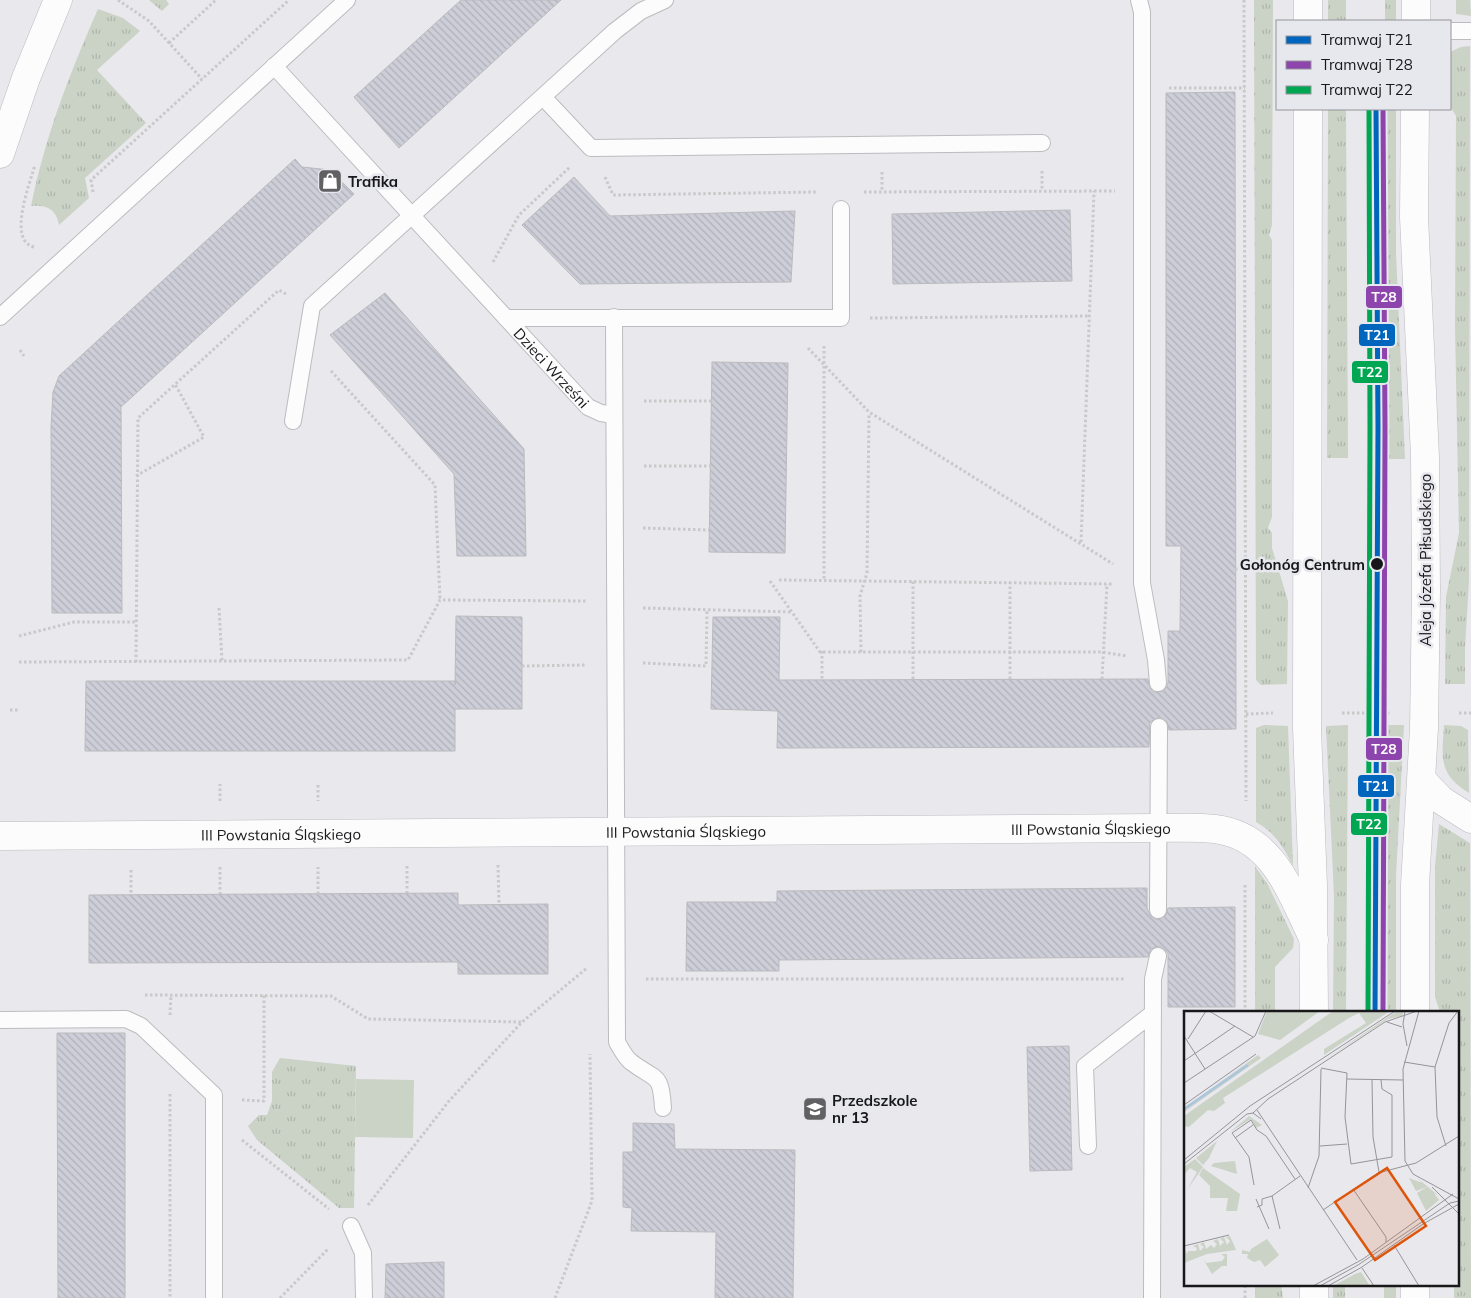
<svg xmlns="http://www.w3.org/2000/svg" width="1471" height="1298" viewBox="0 0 1471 1298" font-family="Mulish,sans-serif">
  <defs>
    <pattern id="grass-tufts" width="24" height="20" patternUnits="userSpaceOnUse" patternTransform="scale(1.25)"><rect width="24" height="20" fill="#cbd3c6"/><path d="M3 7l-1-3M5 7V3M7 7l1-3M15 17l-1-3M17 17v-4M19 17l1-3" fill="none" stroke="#aeb4aa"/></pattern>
    <pattern id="building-back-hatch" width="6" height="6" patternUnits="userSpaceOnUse" patternTransform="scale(1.25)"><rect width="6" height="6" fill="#ceced9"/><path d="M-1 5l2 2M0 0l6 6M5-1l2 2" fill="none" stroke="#b0b0ba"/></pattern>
  </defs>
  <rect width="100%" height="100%" fill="#e8e8ed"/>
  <!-- grass -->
  <path fill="url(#grass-tufts)" d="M149,0H166L169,4L162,11Z
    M1254,0H1273L1272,225L1269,235L1272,240V517L1268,528L1272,533V548L1288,601L1287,684L1261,685L1256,680Z
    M1328,0H1346V21H1328Z
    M1385,0H1396V21H1385Z
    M1456,0H1470L1471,16L1456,14Z
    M98,9L123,18L140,31L97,70L146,123L85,178L89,198L59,225C56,209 47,205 31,206C46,134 69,75 98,9Z
    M1470,46L1469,581L1465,648V684H1445L1446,597L1459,533L1455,327L1456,116L1450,106V52L1461,47Z
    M1328,109H1346L1348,458H1327Z
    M1386,109H1396V253L1405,459H1387Z
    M1264,725L1288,726L1293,866C1283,846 1275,833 1256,822V728Z
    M1348,725L1346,1012H1333L1334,896L1326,726Z
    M1386,725H1404L1396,876V1012H1385Z
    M1444,725L1461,726L1468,730L1469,793C1438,774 1442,758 1444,725Z
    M1439,824L1470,843L1471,1298H1454V1284H1457V1012H1440L1435,997V866Z
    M1255,866L1268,885L1294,939L1293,948L1275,967V1012H1255Z
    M280,1058L356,1066L354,1208H339L257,1140L248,1126L259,1115H267L272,1101V1072Z
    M1255,1284H1281L1283,1298H1255Z
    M1333,1284H1345V1298H1333Z
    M1384,1284H1396V1298H1384Z"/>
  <!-- garden -->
  <path fill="#cbd3c6" d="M356,1079L414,1080L413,1138L355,1137Z"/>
  <!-- building -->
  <path fill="url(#building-back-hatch)" stroke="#bababe" d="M461,0H561L399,148L354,97Z
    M1235,92L1236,729L1169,730L1167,722L1159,717L1150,722L1149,747L777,748L778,711L711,709L713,617H780L779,680L1148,679L1150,688L1153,692L1164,691L1168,683V631H1180L1181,546H1166V93Z
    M295,159L302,167L330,170L354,194L121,407L122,613H52L51,427L53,392L59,376Z
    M574,177L610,216L795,211L791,282L580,284L522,225Z
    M1070,210L1072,281L893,284L892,214Z
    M385,293L524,449L526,556H457L454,474L330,335Z
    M712,362L788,363L785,553L709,552Z
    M456,616L522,617V709H455V751H85L86,681H455V685Z
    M1147,888V908L1150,915L1157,920L1166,915L1168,908L1235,907V1007H1168V953L1160,946L1151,949L1148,957L779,960V971H686L687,902H777V891Z
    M458,893V905L548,904V974H458V962L89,963V895Z
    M57,1033H125V1298H58Z
    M1069,1046L1072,1170L1030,1171L1027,1047Z
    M633,1123L674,1124L675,1149L795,1150L793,1298H715L716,1232L631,1231L632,1208L623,1207V1152H633Z
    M444,1262V1298H385L386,1264Z"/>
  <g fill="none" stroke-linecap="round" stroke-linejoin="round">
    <defs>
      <g id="lane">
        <path d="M1139,0L1142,12V583L1156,660L1158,683"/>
        <path d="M1450,31H1471"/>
        <path id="s1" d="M274,66L588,407L601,413L614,415"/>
        <path d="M543,97L591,148L1042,143"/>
        <path d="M0,317L347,0"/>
        <path d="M614,317L617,1042C621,1049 625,1057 631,1062C656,1081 661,1072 663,1108"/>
        <path d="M506,318H841V209"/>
        <path d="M293,421L312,306L615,31L641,11L665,0"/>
        <path d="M1158,910L1159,727"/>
        <path d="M0,1020L126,1019L141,1026L214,1095V1298"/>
        <path d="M1088,1146L1085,1066L1153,1013"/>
        <path d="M351,1226L363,1253L364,1298"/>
        <path d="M1152,1298L1153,979L1158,956"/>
      </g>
      <g id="street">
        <path d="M0,154L26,78L58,0"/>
        <path d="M1422,780L1441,800L1471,819"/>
        <path id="s2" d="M0,836L1158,828C1177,828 1197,827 1215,829C1274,836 1291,894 1314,940"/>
      </g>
      <path id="secondary" d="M1308,21V0
        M1416,21V0
        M1308,109L1307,728L1313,886L1314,1012
        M1415,1012V885L1424,728L1426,590L1425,457L1414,217L1415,109
        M1314,1284V1298
        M1415,1284V1298"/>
    </defs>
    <!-- lane casing -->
    <use href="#lane" stroke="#bcbcc0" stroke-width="18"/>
    <!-- street casing -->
    <use href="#street" stroke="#bcbcc0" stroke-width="29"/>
    <!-- secondary casing -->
    <use href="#secondary" stroke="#bcbcc0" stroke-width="29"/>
    <!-- path -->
    <path stroke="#c9c9ca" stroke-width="3" stroke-dasharray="2.5 2.5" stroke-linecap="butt" d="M118,0L149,21L202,79
      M1244,0L1246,801
      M169,43L216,0
      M1169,88H1245
      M1042,171V191
      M882,172V192
      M605,177L613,195L818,192
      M93,192L91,180L289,0
      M864,192L1115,191
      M34,247C7,241 30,183 35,165
      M493,262L519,215L570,167
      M870,318L1090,316
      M824,346V581
      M808,348L869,412L1113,564
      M20,350L24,356
      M331,371L435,485L440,600
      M644,401H712
      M644,466H711
      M136,476L204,437L175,384
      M643,528L709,530
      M1081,542L1094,191
      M1235,569H1245
      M779,580L1114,584
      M770,581L820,652H1102L1127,656
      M219,608L222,661
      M643,608L792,612
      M19,636L74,622H136
      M822,651V680
      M861,652L860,596L867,573L869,413
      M19,662L408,660L440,600L587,601
      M136,662L138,418L279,290L286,294
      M643,663L706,666L707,610
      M522,666L586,665
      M913,679V581
      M1010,679V582
      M1102,679L1107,584
      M10,710H20
      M1342,713H1390
      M1459,713H1471
      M1246,714L1273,713
      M318,785V801
      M220,801V784
      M498,865L499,904
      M407,866V893
      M220,867V894
      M131,870V894
      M1245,885V1012
      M318,894V867
      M646,979H1125
      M145,995L331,996L368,1019L522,1022
      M170,1015L171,995
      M170,1094V1298
      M242,1100L264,1101V995
      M242,1140L329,1209
      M368,1205L449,1101L522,1022L587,968
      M280,1298L329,1248
      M555,1298L592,1201L590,1054
      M1245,1298V1284"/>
    <!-- lane -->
    <use href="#lane" stroke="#fcfcfc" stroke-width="16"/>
    <!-- street -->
    <use href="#street" stroke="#fcfcfc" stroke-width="28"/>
    <!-- secondary -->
    <use href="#secondary" stroke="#fcfcfc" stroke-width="28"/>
    <defs>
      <path id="tram-1" d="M1375,1012L1378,428L1376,109"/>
      <path id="tram-2" d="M1383,1012L1385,428L1383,109"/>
      <path id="tram-3" d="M1368,1012L1370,428L1369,109"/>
    </defs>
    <!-- tram-1 casing -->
    <use href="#tram-1" stroke="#e7e7ee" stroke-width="9"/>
    <!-- tram-2 casing -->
    <use href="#tram-2" stroke="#e7e7ee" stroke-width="9"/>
    <!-- tram-3 casing -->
    <use href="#tram-3" stroke="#e7e7ee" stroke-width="9"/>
    <!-- tram-1 -->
    <use href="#tram-1" stroke="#0065bd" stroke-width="5"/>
    <!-- tram-2 -->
    <use href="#tram-2" stroke="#8e44ad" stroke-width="5"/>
    <!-- tram-3 -->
    <use href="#tram-3" stroke="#00a651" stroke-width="5"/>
  </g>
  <!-- icons -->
  <defs>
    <symbol id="shop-square" viewBox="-11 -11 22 22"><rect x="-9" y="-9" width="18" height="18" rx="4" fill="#616164" stroke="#e7e7ee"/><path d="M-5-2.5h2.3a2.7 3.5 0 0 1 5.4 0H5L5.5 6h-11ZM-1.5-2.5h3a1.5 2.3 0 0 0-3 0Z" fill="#fff"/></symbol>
    <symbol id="school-square" viewBox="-11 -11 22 22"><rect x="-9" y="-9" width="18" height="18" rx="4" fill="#616164" stroke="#e7e7ee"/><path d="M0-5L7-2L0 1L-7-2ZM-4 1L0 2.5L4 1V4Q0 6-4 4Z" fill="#fff"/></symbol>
  </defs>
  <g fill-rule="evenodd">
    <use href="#shop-square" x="316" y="167" width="28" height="28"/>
    <use href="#school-square" x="801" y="1095" width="28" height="28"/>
  </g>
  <!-- markers -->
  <circle fill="#18181b" stroke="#e7e7ee" stroke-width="2" cx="1377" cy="564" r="7"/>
  <g text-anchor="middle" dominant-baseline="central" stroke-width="5" stroke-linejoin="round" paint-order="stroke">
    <!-- poi labels -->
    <g font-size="15" font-weight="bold" fill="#18181b" stroke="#e7e7ee" text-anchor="start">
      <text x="348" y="181">Trafika</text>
      <text x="832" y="1100">Przedszkole<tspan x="832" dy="17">nr 13</tspan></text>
    </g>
    <!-- street labels -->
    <g font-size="15" fill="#18181b" stroke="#e7e7ee">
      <text stroke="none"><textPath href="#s1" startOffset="410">Dzieci Wrześni</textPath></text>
      <text transform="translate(1425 560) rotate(-90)">Aleja Józefa Piłsudskiego</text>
      <text stroke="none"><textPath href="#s2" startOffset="1091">III Powstania Śląskiego</textPath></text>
      <text stroke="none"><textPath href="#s2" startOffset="686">III Powstania Śląskiego</textPath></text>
      <text stroke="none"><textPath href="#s2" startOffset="281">III Powstania Śląskiego</textPath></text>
    </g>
    <!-- stop labels -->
    <g font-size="15" font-weight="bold" fill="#18181b" stroke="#e7e7ee" text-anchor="end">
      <text x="1365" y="564">Gołonóg Centrum</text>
    </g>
  </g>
  <!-- overview -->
  <g transform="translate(1184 1011)">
    <rect width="275" height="275" fill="#e8e8ed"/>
    <path d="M149,0H206L140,44V38L182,12L175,2L165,7L39,87L41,92L30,100L24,99L5,116L0,115V105ZM213,0H220L218,5L204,8L142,48ZM74,44L77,47L0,101V97ZM65,105L78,114L72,117L67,108L46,121ZM33,130L25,147L19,154L12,147ZM11,148L19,156L3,179L13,161L6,157L0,164V156ZM51,150L53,163L27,155L30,152ZM225,167L238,172L233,167L255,185L250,182L255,189L242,200L233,182L243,176L232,180ZM46,225L52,239L23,243L0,252V236L3,243L4,240H12L13,237L9,235L14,233L16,240L20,236L16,233L20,231L22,238L27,234L30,237L33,233L29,230L34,228L36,235L40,231L36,228L40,226L43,234L46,230L42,226ZM37,243H43V255H38L28,263L19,248L22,252L38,250L41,246ZM177,261L186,275L151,274L171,263Z" fill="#cbd3c6"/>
    <path d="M83,0H136L96,29L74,23ZM19,157L56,183L53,200H42L44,187H26V175L15,164ZM83,228L95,244L81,256L76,249L70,251L63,247L64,243H58V239L66,241L67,238Z" fill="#cbd3c6"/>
    <path fill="none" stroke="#aac6de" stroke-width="2.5" d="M0,98L64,54"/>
    <path fill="none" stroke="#959599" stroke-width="1" d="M25,0L69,26M221,0L219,13L223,35M235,0L219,58L221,150L229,163L275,188M203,11L218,16M0,25L21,58M4,28L22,0M0,50L51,15M220,51L251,56M137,57L163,62L161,106L167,153L208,146V84L198,78L197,69M163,68L219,69M188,69L189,126L195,161M0,72L71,25L82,0M0,94L72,43M73,99L173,249M69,102L84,88L201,11L233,0M51,127L69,114M136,135L163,133M262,135L253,106L251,56L265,12L274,0M0,149L66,95L211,0M0,153L63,103L69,102L77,108M70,174L65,146L48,122L67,109L73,119L82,125L111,168M248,176L275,203M124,177L135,145L137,58M169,178L202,226V231M72,188L85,218M73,196L78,194V188L88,185M139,199L194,162L232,152L275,125M96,218L88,185L116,165M210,234L235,275M0,235L45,224M178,257L190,275M129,275L179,248L269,183M136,275L174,254L266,192L275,190M144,275L178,256L239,213L275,193"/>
    <path fill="#de560d" fill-opacity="0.15" stroke="#de560d" stroke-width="2.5" d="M203,157L242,215L191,249L151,191Z"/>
    <rect width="275" height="275" fill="none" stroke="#18181b" stroke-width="2.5"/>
  </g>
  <g stroke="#e7e7ee" stroke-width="2">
    <rect x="1365" y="285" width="38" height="24" rx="5" fill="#8e44ad"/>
    <rect x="1358" y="323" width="38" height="24" rx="5" fill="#0065bd"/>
    <rect x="1351" y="360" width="38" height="24" rx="5" fill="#00a651"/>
    <rect x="1365" y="737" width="38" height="24" rx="5" fill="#8e44ad"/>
    <rect x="1357" y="774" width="38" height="24" rx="5" fill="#0065bd"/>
    <rect x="1350" y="812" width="38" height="24" rx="5" fill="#00a651"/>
  </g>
  <g font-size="14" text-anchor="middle" font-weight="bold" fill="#fff">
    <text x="1384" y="302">T28</text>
    <text x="1377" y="340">T21</text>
    <text x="1370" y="377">T22</text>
    <text x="1384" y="754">T28</text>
    <text x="1376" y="791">T21</text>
    <text x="1369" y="829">T22</text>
  </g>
  <!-- legend -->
  <rect x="1276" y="20" width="175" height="90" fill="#e7e7ee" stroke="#94949a"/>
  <rect x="1286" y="36" width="25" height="8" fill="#0065bd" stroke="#94949a"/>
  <text x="1321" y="45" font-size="15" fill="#18181b">Tramwaj T21</text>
  <rect x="1286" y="61" width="25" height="8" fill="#8e44ad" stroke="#94949a"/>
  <text x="1321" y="70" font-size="15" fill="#18181b">Tramwaj T28</text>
  <rect x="1286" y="86" width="25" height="8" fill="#00a651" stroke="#94949a"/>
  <text x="1321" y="95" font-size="15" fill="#18181b">Tramwaj T22</text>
</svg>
